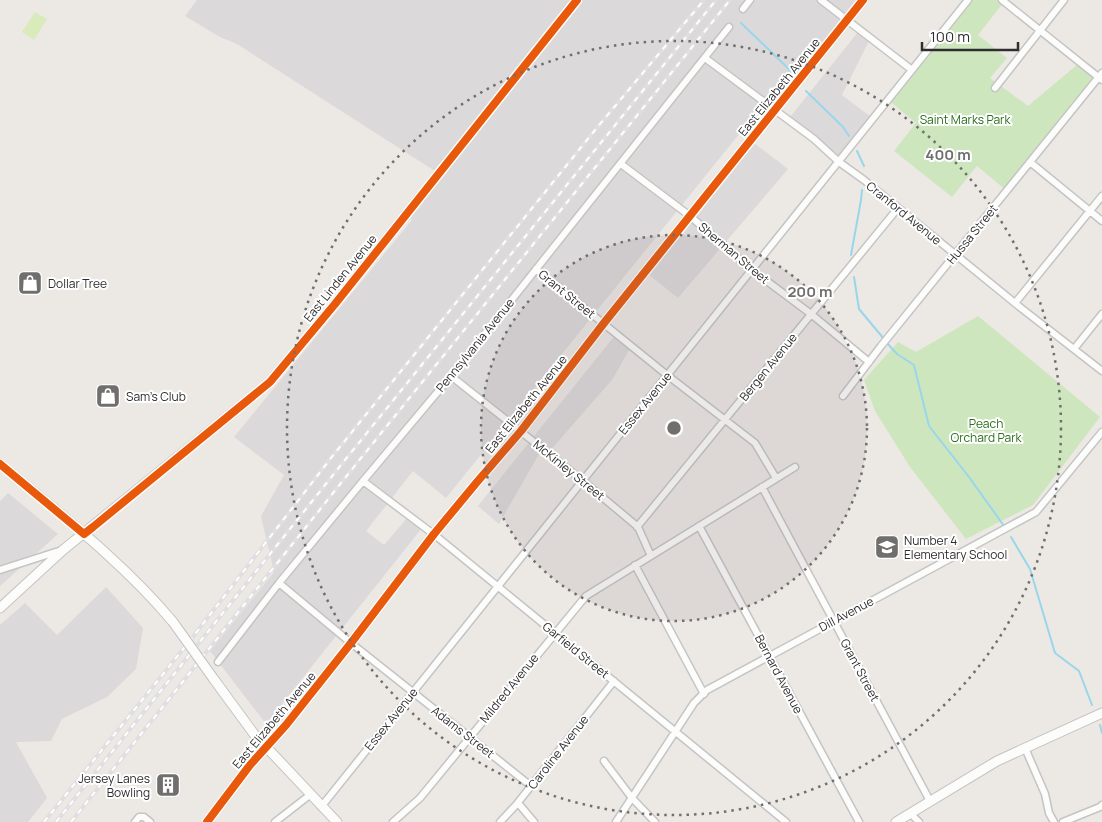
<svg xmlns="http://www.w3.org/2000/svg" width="1102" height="822" viewBox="0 0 1102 822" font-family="Manrope,sans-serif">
  <rect width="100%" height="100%" fill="#ece8e4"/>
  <!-- industrial -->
  <path fill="#dcd9db" d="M197,0H863L847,20L752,118L446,498L413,471L366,531L384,545L408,517L422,528L266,724L210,651L274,572L261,516L284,475L234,437L412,220L405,215L438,173L237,44L220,37L185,16Z
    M858,32L869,41L842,95L871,117L838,160L787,121Z
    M754,143L788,169L678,298L649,275Z
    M616,334L631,347L612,380L548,453L542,449L499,524L478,506Z
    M8,493L58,534L0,586V501Z
    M106,587L143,628L136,669L107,697L62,719L51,741L16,742L47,798L28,822H0V625L25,603L57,635Z"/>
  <!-- green -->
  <path fill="#cee6be" d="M963,0H1002L1004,2L978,35L1007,58L990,78L1028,106L1078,64L1097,79L1007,191L977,166L952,197L894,151L916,123L886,98Z
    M978,316L1100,417L1033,505L966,539L910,467L875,411L864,380L898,342L916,352Z"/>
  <!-- pitch -->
  <path fill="#d9eabb" d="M35,12L47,19L34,40L22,32Z"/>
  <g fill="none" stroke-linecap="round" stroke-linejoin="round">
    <!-- stream -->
    <path stroke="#99d6ec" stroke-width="2" d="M741,23L794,74
      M806,91L843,127L849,136
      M857,151L864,166
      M851,255L861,200L862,190
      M854,277L859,309L884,339
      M887,343L897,354L914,365L929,426L969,477L1004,526
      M1011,537L1030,569L1055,653L1079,671L1092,705
      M1100,725L1102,733"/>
    <defs>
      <path id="street" d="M821,0L912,70
        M1002,0L1102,80
        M743,9L750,0
        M705,58L775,110L814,139L839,162L864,180L1021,308L1102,371
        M995,88L1064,0
        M1030,162L1102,221
        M621,164L690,216L752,270L811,314L869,362
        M536,269L667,375L755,443L776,478
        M1015,303L1102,196
        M1074,349L1102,314
        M451,376L583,481L638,527L651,556
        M843,396L881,346L1102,73
        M363,481L436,536L786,822
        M762,487L930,801
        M699,526L859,822
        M637,527L898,208
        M635,565L704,694
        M0,570L62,550
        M279,583L351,643L531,786
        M218,662L279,583L363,481L451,376L729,27
        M1025,748L1045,794L1049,813L1054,822
        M604,761L632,798L655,822
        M518,803L534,822
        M321,807L968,0
        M910,813L919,822
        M135,822L139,817H144L150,822
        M275,822L311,794
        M393,822L420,798L586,596L795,467
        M500,822L516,805L614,681
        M616,822L694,703L707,690L1036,512L1102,432
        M1063,822L1100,807L1102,805"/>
      <path id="secondary" d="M0,464C60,514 123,562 173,622
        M0,608L63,550L270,382L335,304L577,0
        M213,678L254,734L337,822
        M207,822L250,765L286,725L351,643L434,534L477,482L521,431L604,323L863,0
        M896,822L997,761L1102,713"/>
    </defs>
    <!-- street casing -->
    <use href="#street" stroke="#c5c4c5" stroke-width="9"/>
    <!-- secondary casing -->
    <use href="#secondary" stroke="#c5c4c5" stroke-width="11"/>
    <!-- street -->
    <use href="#street" stroke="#fcfcfb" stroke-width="6"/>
    <!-- secondary -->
    <use href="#secondary" stroke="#fcfcfb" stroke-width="9"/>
    <defs>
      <path id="rail" d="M44,822L192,638L331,458L595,130L704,0
        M56,822L341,465L716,0
        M71,822L349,473L730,0"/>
    </defs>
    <!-- rail casing -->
    <use href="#rail" stroke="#dfdfe1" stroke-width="4"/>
    <!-- rail -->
    <use href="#rail" stroke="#fff" stroke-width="2" stroke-dasharray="5.5" stroke-linecap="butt"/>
    <defs>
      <path id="secondary-bridge" d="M173,622L213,678"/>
    </defs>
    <!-- secondary-bridge casing -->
    <use href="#secondary-bridge" stroke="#c5c4c5" stroke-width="11" stroke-linecap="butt"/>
    <!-- secondary-bridge -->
    <use href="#secondary-bridge" stroke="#fcfcfb" stroke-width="9"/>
    <defs>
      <path id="cycleway" d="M0,464L84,534L93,527L270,382L335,304L577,0
        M207,822L250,765L286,725L351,643L434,534L477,482L521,431L604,323L863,0"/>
    </defs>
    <!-- cycleway casing -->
    <use href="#cycleway" stroke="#fff" stroke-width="11"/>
    <!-- cycleway -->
    <use href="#cycleway" stroke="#e8590c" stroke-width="8"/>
  </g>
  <!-- distance rings -->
  <circle cx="674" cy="428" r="193" fill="#706f6e" fill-opacity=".12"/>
  <g fill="none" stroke="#706f6e" stroke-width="2.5" stroke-dasharray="2.5 5">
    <circle cx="674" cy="428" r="193"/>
    <circle cx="674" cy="428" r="387"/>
  </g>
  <!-- icons -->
  <defs>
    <symbol id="shop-square" viewBox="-11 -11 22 22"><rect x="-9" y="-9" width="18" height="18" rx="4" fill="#706f6e" stroke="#fff"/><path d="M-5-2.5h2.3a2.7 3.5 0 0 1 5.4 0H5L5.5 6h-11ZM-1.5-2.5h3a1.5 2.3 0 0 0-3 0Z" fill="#fff"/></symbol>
    <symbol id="school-square" viewBox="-11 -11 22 22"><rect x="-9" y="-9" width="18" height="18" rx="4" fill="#706f6e" stroke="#fff"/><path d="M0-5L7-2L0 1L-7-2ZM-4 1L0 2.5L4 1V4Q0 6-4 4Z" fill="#fff"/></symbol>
    <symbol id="building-square" viewBox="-11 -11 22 22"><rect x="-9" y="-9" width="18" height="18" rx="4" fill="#706f6e" stroke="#fff"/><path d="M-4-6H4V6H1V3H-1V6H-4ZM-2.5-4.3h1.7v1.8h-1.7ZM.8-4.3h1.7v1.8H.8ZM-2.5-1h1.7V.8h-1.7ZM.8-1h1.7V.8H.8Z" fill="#fff"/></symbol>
  </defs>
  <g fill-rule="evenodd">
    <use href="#shop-square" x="16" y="269" width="28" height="28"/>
    <use href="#shop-square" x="94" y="382" width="28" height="28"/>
    <use href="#school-square" x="873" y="533" width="28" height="28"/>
    <use href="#building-square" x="154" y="771" width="28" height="28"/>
  </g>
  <g text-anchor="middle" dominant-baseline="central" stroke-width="4" stroke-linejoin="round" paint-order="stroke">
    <!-- street labels -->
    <g font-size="12" fill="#2e2e2e" stroke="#fff">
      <text transform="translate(779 87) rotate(-51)">East Elizabeth Avenue</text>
      <text transform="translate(904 213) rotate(39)">Cranford Avenue</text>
      <text transform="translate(972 234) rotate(-51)">Hussa Street</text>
      <text transform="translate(734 253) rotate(40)">Sherman Street</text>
      <text transform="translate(340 278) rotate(-51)">East Linden Avenue</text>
      <text transform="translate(567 294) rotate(39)">Grant Street</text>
      <text transform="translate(475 345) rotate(-51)">Pennsylvania Avenue</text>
      <text transform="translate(768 367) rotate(-51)">Bergen Avenue</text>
      <text transform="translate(645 403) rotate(-51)">Essex Avenue</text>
      <text transform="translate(526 404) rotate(-51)">East Elizabeth Avenue</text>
      <text transform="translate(569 470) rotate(39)">McKinley Street</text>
      <text transform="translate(846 614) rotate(-28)">Dill Avenue</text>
      <text transform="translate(576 650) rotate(39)">Garfield Street</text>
      <text transform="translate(860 670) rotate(62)">Grant Street</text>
      <text transform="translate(779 674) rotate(62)">Bernard Avenue</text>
      <text transform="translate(509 688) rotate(-51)">Mildred Avenue</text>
      <text transform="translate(391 719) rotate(-51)">Essex Avenue</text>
      <text transform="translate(274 720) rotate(-50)">East Elizabeth Avenue</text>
      <text transform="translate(463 732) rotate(38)">Adams Street</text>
      <text transform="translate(558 752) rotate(-52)">Caroline Avenue</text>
    </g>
    <!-- park labels -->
    <g font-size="12" fill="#2c6e1b" stroke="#fff">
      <text x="965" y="119">Saint Marks Park</text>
      <text x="986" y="423">Peach<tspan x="986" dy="14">Orchard Park</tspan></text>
    </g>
    <!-- poi labels -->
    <g font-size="12" fill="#2e2e2e" stroke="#fff" text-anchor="start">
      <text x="48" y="283">Dollar Tree</text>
      <text x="126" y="396">Sam's Club</text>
      <text x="904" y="540">Number 4<tspan x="904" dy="14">Elementary School</tspan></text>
      <text x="150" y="778" text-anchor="end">Jersey Lanes<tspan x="150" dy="14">Bowling</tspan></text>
    </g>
  </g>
  <circle cx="674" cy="428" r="8" fill="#706f6e" stroke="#fff" stroke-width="2.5"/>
  <g font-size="15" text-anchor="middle" font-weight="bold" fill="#706f6e" stroke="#fff" stroke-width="4" stroke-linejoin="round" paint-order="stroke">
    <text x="948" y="160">400 m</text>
    <text x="810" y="297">200 m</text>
  </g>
  <!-- scale -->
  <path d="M922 42v8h96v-8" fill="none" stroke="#2e2e2e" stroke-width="2.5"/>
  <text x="930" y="42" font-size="15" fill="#2e2e2e" stroke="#ffffff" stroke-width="4" paint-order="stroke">100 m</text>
</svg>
